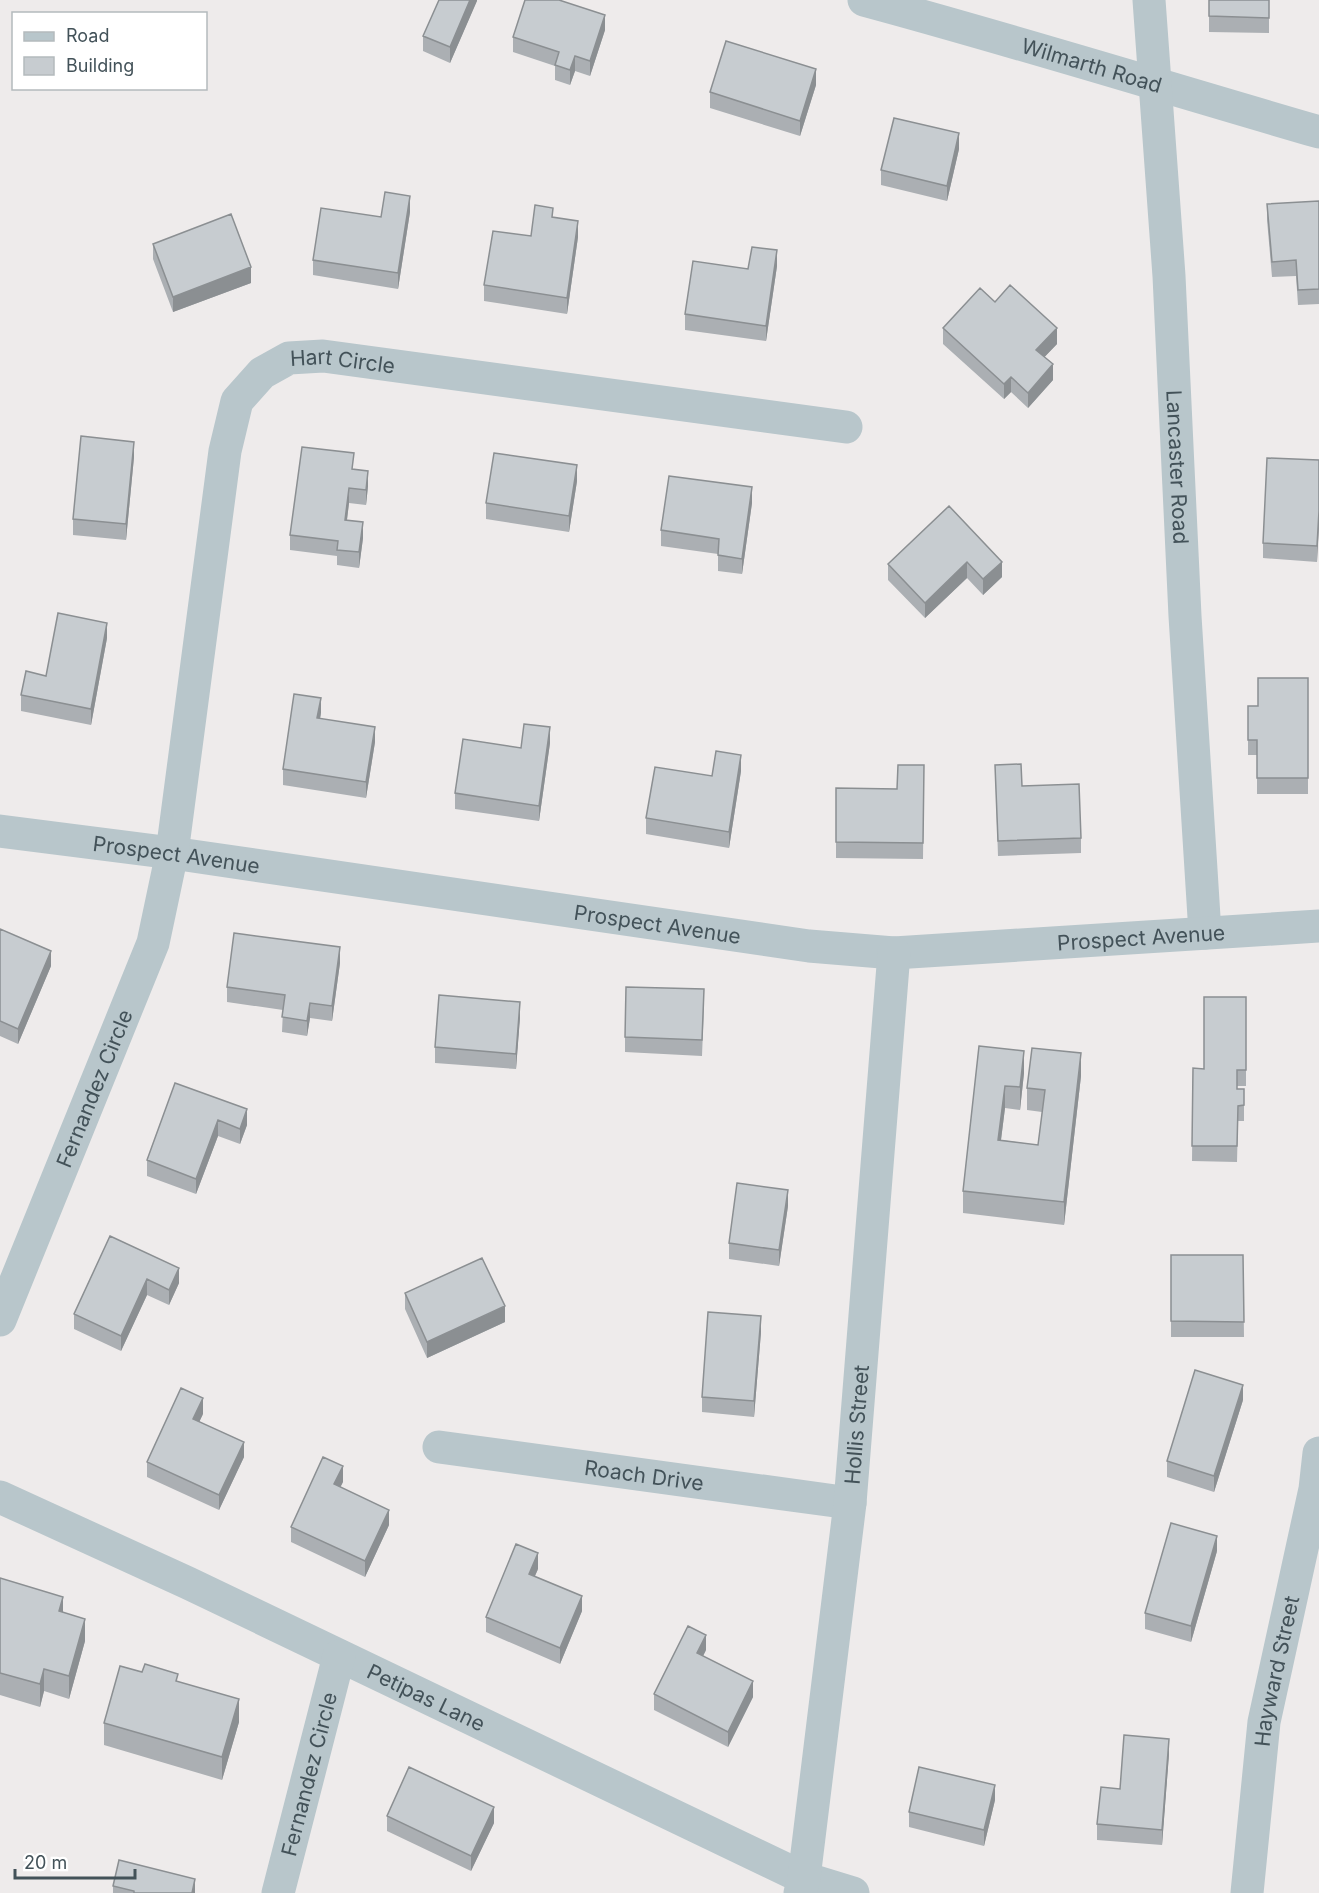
<svg xmlns="http://www.w3.org/2000/svg" width="1319" height="1893" viewBox="0 0 1319 1893" font-family="Inter,sans-serif">
  <rect width="100%" height="100%" fill="#eeebeb"/>
  <g fill="none" stroke-linecap="round" stroke-linejoin="round">
    <!-- street -->
    <g stroke="#b8c6cb" stroke-width="33">
      <path id="s1" d="M864,0C1016,41 1167,88 1319,132"/>
      <path id="s2" d="M1149,0L1169,276L1185,616L1205,933"/>
      <path id="s3" d="M0,831L172,853L809,946L894,953L1319,926"/>
      <path id="s4" d="M0,1320L153,943L172,853L225,451L237,401L262,373L289,358L323,356L846,427"/>
      <path id="s5" d="M439,1447L850,1503"/>
      <path id="s6" d="M0,1497L188,1583L804,1878L853,1893"/>
      <path id="s7" d="M278,1893L339,1656"/>
      <path id="s8" d="M800,1893L804,1878L850,1503L894,953"/>
      <path id="s9" d="M1247,1893L1264,1722L1315,1489L1319,1453"/>
    </g>
  </g>
  <!-- wall -->
  <path fill="#abafb3" d="M477,0L450,63L423,51V36Z
    M1269,0V33L1209,32V16Z
    M605,30L590,76L575,71L570,85L555,80V66L513,52V37Z
    M816,85L800,136L710,108V92Z
    M959,149L947,201L881,185V170Z
    M1319,201V304L1298,305L1296,276L1272,277L1267,220V204Z
    M410,212L398,289L313,275V260L381,217Z
    M553,217L578,237L567,314L484,301V285L531,236Z
    M153,244L251,283L173,312L153,259Z
    M777,266L766,341L685,330V314L748,269Z
    M995,302L1057,344L1044,357L1053,380L1028,408L1011,392L1004,399L943,344V328Z
    M134,457L126,540L73,535V519Z
    M1319,460L1317,562L1263,558V543Z
    M354,469L368,486L366,505L349,503L347,520L363,538L359,568L337,565V556L290,550V535Z
    M577,481L569,532L486,519V503Z
    M752,503L742,574L718,571V554L661,546V530Z
    M949,506L1002,577L983,595L967,578L925,618L888,580V564Z
    M107,638L91,725L21,711V695L46,676Z
    M1308,678V794H1257V755H1248V740L1258,706Z
    M321,713L320,719L375,742L366,798L283,785V769Z
    M550,743L539,821L455,809V793L521,748Z
    M924,765L923,859L836,858V788L897,789Z
    M995,765L1081,838V853L998,856Z
    M741,771L729,848L646,834V818L712,776Z
    M0,929L51,966L18,1044L0,1036Z
    M340,963L332,1021L310,1018L307,1036L282,1032L283,1010L227,1002V987Z
    M1246,997V1086H1237V1089H1244V1121H1238L1237,1162L1192,1161L1193,1068L1204,1069Z
    M704,1005L702,1056L625,1052V1037Z
    M520,1017L516,1069L435,1063V1047Z
    M979,1046L1024,1073L1020,1110L1005,1108L1001,1140L1038,1145L1042,1112L1027,1110V1088L1081,1076L1064,1225L963,1213V1191Z
    M175,1083L247,1125L240,1144L218,1136L196,1194L147,1176V1160Z
    M788,1206L779,1266L729,1259V1243Z
    M110,1236L179,1283L169,1305L147,1295L121,1351L74,1329V1314Z
    M1171,1255H1243L1244,1337H1171Z
    M405,1293L505,1322L427,1358L405,1309Z
    M761,1332L754,1417L702,1412V1397Z
    M1243,1400L1214,1492L1167,1477V1461Z
    M203,1414L199,1422L244,1457L219,1510L147,1477V1462Z
    M343,1482L340,1487L389,1525L365,1577L291,1542V1527Z
    M1217,1551L1191,1642L1145,1629V1613Z
    M538,1569L535,1576L582,1611L560,1664L486,1632V1617Z
    M0,1578L63,1613L85,1641L69,1699L44,1691L40,1707L0,1695Z
    M706,1650L703,1656L753,1697L728,1747L654,1710V1694Z
    M178,1682L239,1722L222,1780L104,1745V1723Z
    M1169,1754L1162,1845L1097,1840V1824L1120,1789Z
    M995,1800L984,1846L909,1827V1812Z
    M387,1816L494,1823L471,1871L387,1831Z
    M113,1886L195,1893H113Z"/>
  <!-- shaded-wall -->
  <path fill="#8b8f92" d="M470,0H477V1L450,63V47Z
    M605,15V30L590,76V61Z
    M575,56V71L570,85V70Z
    M816,69V85L800,136V121Z
    M959,133V149L947,201V186Z
    M410,196V212L398,289V273Z
    M578,221V237L567,314V298Z
    M777,250V266L766,341V326Z
    M251,267V283L173,312V297Z
    M1057,328V344L1036,366V350Z
    M1053,364V380L1028,408V393Z
    M1011,377V392L1004,399V384Z
    M134,442V457L126,540V524Z
    M577,465V481L569,532V516Z
    M368,471V486L366,505V490Z
    M752,487V503L742,574V559Z
    M349,488V503L345,535V520Z
    M1319,511V526L1317,562V546Z
    M363,522V538L359,568V552Z
    M967,562V578L925,618V603Z
    M1002,562V577L983,595V579Z
    M107,623V638L91,725V709Z
    M321,698V713L317,734V718Z
    M375,727V742L366,798V782Z
    M550,727V743L539,821V806Z
    M741,755V771L729,848V832Z
    M340,947V963L332,1021V1006Z
    M51,951V966L18,1044V1029Z
    M520,1002V1017L516,1069V1054Z
    M310,1003V1018L307,1036V1021Z
    M1024,1051V1073L1020,1110V1087Z
    M1081,1053V1076L1064,1225V1202Z
    M1005,1086V1108L998,1163V1140Z
    M247,1109V1125L240,1144V1129Z
    M218,1120V1136L196,1194V1179Z
    M788,1190V1206L779,1266V1250Z
    M179,1268V1283L169,1305V1290Z
    M147,1279V1295L121,1351V1336Z
    M505,1306V1322L427,1358V1342Z
    M761,1316V1332L754,1417V1401Z
    M1243,1385V1400L1214,1492V1476Z
    M203,1398V1414L193,1435V1419Z
    M244,1442V1457L219,1510V1495Z
    M343,1466V1482L334,1500V1484Z
    M389,1510V1525L365,1577V1561Z
    M1217,1536V1551L1191,1642V1626Z
    M538,1553V1569L529,1589V1574Z
    M582,1596V1611L560,1664V1648Z
    M63,1597V1619L59,1611Z
    M85,1619V1641L69,1699V1676Z
    M706,1635V1650L697,1668V1653Z
    M44,1669V1691L40,1707V1684Z
    M753,1681V1697L728,1747V1732Z
    M239,1699V1722L222,1780V1757Z
    M1169,1739V1754L1162,1845V1830Z
    M995,1785V1800L984,1846V1830Z
    M494,1807V1823L471,1871V1856Z
    M195,1879V1893H192Z"/>
  <!-- building -->
  <path fill="#c7ccd0" stroke="#8b8f92" stroke-width="1.5" d="M439,0H470L450,47L423,36Z
    M525,0H559L605,15L590,61L575,56L570,70L555,65L559,52L513,37Z
    M1209,0H1269V18L1209,16Z
    M726,41L816,69L800,121L710,92Z
    M894,118L959,133L947,186L881,170Z
    M385,192L410,196L398,273L313,260L321,208L381,217Z
    M1319,201V289L1298,290L1296,260L1272,262L1267,204Z
    M535,205L553,208L552,217L578,221L567,298L484,285L493,231L531,236Z
    M231,214L251,267L173,297L153,244Z
    M752,247L777,250L766,326L685,314L693,261L748,269Z
    M1010,285L1057,328L1036,350L1053,364L1028,393L1011,377L1004,384L943,328L980,288L995,302Z
    M81,436L134,442L126,524L73,519Z
    M302,447L354,453L352,469L368,471L366,490L349,488L345,520L363,522L359,552L337,550L338,541L290,535Z
    M494,453L577,465L569,516L486,503Z
    M1267,458L1319,460V511L1317,546L1263,543Z
    M669,476L752,487L742,559L718,555L719,539L661,530Z
    M949,506L1002,562L983,579L967,562L925,603L888,564Z
    M58,613L107,623L91,709L21,695L26,671L46,676Z
    M1258,678H1308V778H1257V740H1248V706H1258Z
    M294,694L321,698L317,718L375,727L366,782L283,769Z
    M524,724L550,727L539,806L455,793L463,739L521,748Z
    M716,751L741,755L729,832L646,818L655,767L712,776Z
    M1021,764L1022,786L1079,784L1081,838L998,841L995,765Z
    M898,765H924L923,843L836,842V788L897,789Z
    M0,929L51,951L18,1029L0,1021Z
    M234,933L340,947L332,1006L310,1003L307,1021L282,1017L285,995L227,987Z
    M626,987L704,989L702,1040L625,1037Z
    M439,995L520,1002L516,1054L435,1047Z
    M1204,997H1246V1070H1237V1089H1244V1105L1238,1106L1237,1146H1192L1193,1068L1204,1069Z
    M979,1046L1024,1051L1020,1087L1005,1086L998,1140L1038,1145L1045,1090L1027,1088L1032,1048L1081,1053L1064,1202L963,1191Z
    M175,1083L247,1109L240,1129L218,1120L196,1179L147,1160Z
    M737,1183L788,1190L779,1250L729,1243Z
    M110,1236L179,1268L169,1290L147,1279L121,1336L74,1314Z
    M1171,1255H1243L1244,1322L1171,1321Z
    M482,1258L505,1306L427,1342L405,1293Z
    M708,1312L761,1316L754,1401L702,1397Z
    M1195,1370L1243,1385L1214,1476L1167,1461Z
    M181,1388L203,1398L193,1419L244,1442L219,1495L147,1462Z
    M323,1457L343,1466L334,1484L389,1510L365,1561L291,1527Z
    M1171,1523L1217,1536L1191,1626L1145,1613Z
    M516,1544L538,1553L529,1574L582,1596L560,1648L486,1617Z
    M0,1578L63,1597L59,1611L85,1619L69,1676L44,1669L40,1684L0,1673Z
    M688,1626L706,1635L697,1653L753,1681L728,1732L654,1694Z
    M145,1664L178,1674L176,1681L239,1699L222,1757L104,1723L120,1666L142,1672Z
    M1124,1735L1169,1739L1162,1830L1097,1824L1101,1787L1120,1789Z
    M409,1767L494,1807L471,1856L387,1816Z
    M919,1767L995,1785L984,1830L909,1812Z
    M119,1860L195,1879L192,1893H134V1891L113,1886Z"/>
  <g text-anchor="middle" dominant-baseline="central" stroke-width="4.5" stroke-linejoin="round" paint-order="stroke">
    <!-- street labels -->
    <g font-size="21" fill="#435259" stroke="#fff">
      <text stroke="none"><textPath href="#s1" startOffset="237">Wilmarth Road</textPath></text>
      <text stroke="none"><textPath href="#s4" startOffset="1078">Hart Circle</textPath></text>
      <text stroke="none"><textPath href="#s2" startOffset="468">Lancaster Road</textPath></text>
      <text stroke="none"><textPath href="#s3" startOffset="178">Prospect Avenue</textPath></text>
      <text stroke="none"><textPath href="#s3" startOffset="664">Prospect Avenue</textPath></text>
      <text stroke="none"><textPath href="#s3" startOffset="1150">Prospect Avenue</textPath></text>
      <text stroke="none"><textPath href="#s4" startOffset="250">Fernandez Circle</textPath></text>
      <text stroke="none"><textPath href="#s8" startOffset="472">Hollis Street</textPath></text>
      <text stroke="none"><textPath href="#s5" startOffset="207">Roach Drive</textPath></text>
      <text stroke="none"><textPath href="#s9" startOffset="224">Hayward Street</textPath></text>
      <text stroke="none"><textPath href="#s6" startOffset="471">Petipas Lane</textPath></text>
      <text stroke="none"><textPath href="#s7" startOffset="123">Fernandez Circle</textPath></text>
    </g>
  </g>
  <!-- legend -->
  <rect x="12" y="12" width="195" height="78" fill="#ffffff" stroke="#b4babd" stroke-width="1.5"/>
  <rect x="24" y="32" width="30" height="9" fill="#b8c6cb" stroke="#b4babd" stroke-width="1.5"/>
  <text x="66" y="42" font-size="18" fill="#435259">Road</text>
  <rect x="24" y="57" width="30" height="18" fill="#c7ccd0" stroke="#b4babd" stroke-width="1.5"/>
  <text x="66" y="72" font-size="18" fill="#435259">Building</text>
  <!-- scale -->
  <path d="M15 1869v9h120v-9" fill="none" stroke="#435259" stroke-width="3"/>
  <text x="24" y="1869" font-size="18" fill="#435259" stroke="#ffffff" stroke-width="4.5" paint-order="stroke">20 m</text>
</svg>
